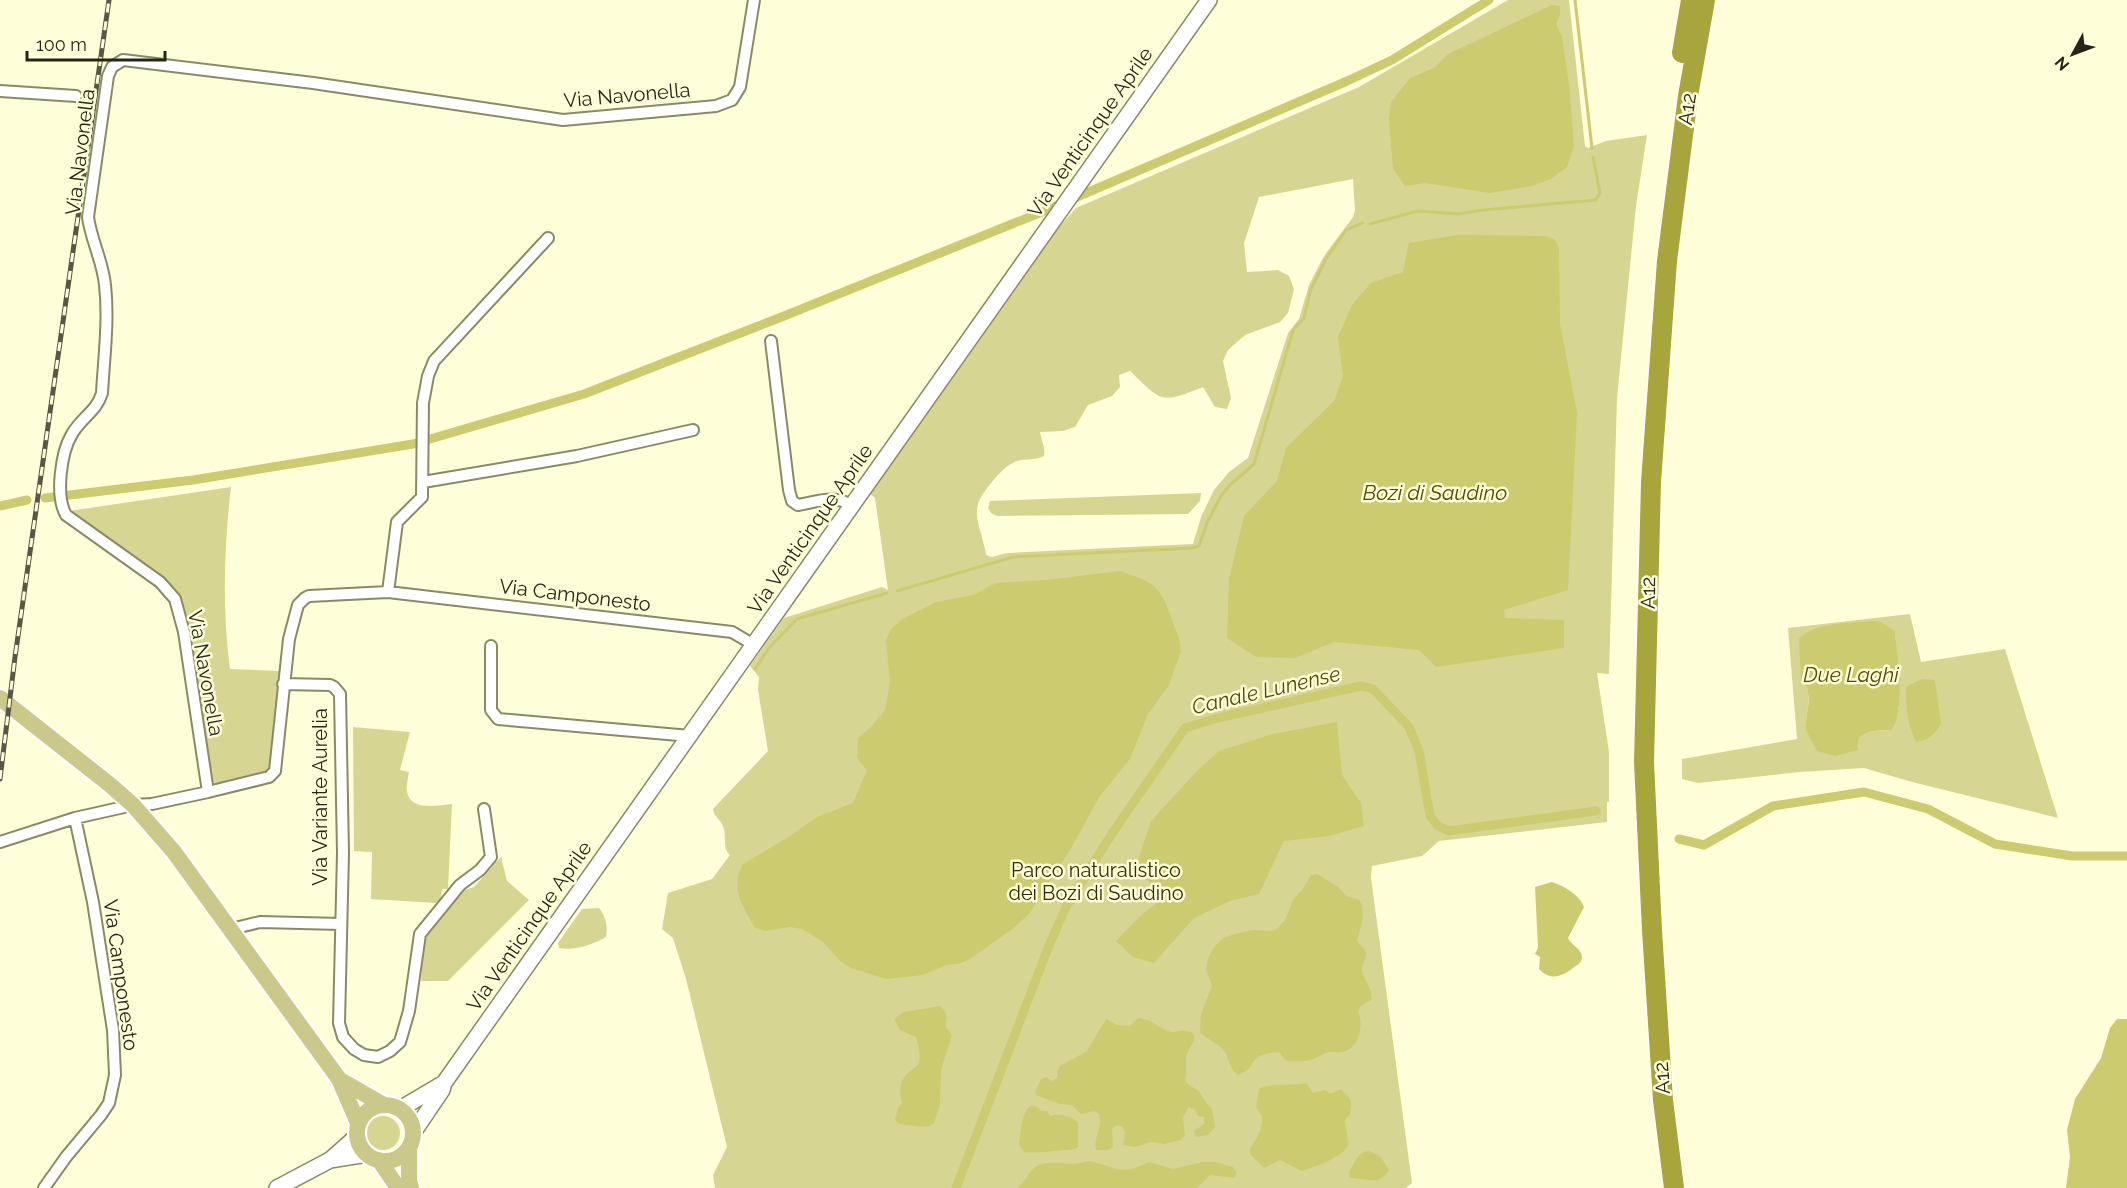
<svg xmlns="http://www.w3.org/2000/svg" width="2127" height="1188" viewBox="0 0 2127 1188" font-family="Raleway,sans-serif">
  <rect width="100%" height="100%" fill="#feffd8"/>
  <!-- green -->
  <path fill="#d6d692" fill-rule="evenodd" d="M1508,0H1569L1585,146L1588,148L1606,141L1647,135L1636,206L1617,398L1609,674L1597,673L1609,752V802H1607V822L1439,841L1422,856L1372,866L1371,878L1412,1183L1406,1188H715L713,1175L727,1147L686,979L673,938L662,929L668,893L712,879L730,855C722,848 727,836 723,826C720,819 714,817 713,809L768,751L758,690L759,677L750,666L784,618L882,587L888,590L875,498L870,494L1054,233L1076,208L1359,87ZM1353,179L1355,210L1353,217L1324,256L1309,285L1299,319L1288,333L1248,458L1229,472L1214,490L1201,517L1193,544L1007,553L992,557L986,555C986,549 983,544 982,537C974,511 974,503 992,482C998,474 1008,464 1017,461C1026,458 1035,461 1044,456C1046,448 1041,440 1040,432L1063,431L1075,427L1088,405L1112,396L1120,387L1119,375L1130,371C1162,402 1160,404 1203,387L1215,407L1227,409L1231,398L1223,361L1228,350L1245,335L1280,322L1288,313L1294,289L1289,276L1278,270L1247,272L1244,243L1259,197Z
    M231,487C224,548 222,608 230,669L279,671L271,767L262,774L218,785L210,779L185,617L180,597L157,573L69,511Z
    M1201,493L1200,501L1188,514L997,516L991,513L988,508L990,501Z
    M1910,614L1921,662L2005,649L2058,818L1912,782L1864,768L1800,772L1698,783L1682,779V759L1797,739L1788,628ZM1895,631L1899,707L1892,730C1879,730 1869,730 1859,738L1858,750L1805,728L1809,700L1807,687Z
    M353,727L410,732L400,770L409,772C408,778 406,787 407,792C411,812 438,805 452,804L448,889H442L441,898L436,903L371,899L372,852L354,851Z
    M501,857L507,881L529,900L448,981H421L424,939L465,890L474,887Z
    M599,908C606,917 608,926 606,937C592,945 575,951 559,948L558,943L582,909Z
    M366 1133a17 17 0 1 1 34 0a17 17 0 1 1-34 0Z"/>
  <!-- water -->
  <path fill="#cccb70" d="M1552,5L1560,6V15L1556,24L1562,36L1569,84L1574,146L1567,167L1551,179L1532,186L1490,193L1425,183L1405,186L1393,169L1389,120L1391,102L1410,78L1434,68L1448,54Z
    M1457,235L1546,236L1555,240L1559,248L1560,324L1577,412L1568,590L1504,610L1505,618L1564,620V648L1436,667L1419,650L1334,642L1295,658L1256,657L1227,638L1229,579L1244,516L1277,481L1286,448L1334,401L1343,376L1338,337L1352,305L1371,283L1403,272L1409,243Z
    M1120,571L1142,579L1153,585L1160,593L1166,604L1179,638L1181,651L1169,685L1148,714L1130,759L1100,796L1070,850L1029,914L1011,930L970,959L958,964L946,965L923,975L886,979L851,968L840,961L823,942L802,929L790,927L765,931L754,927L740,900L737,888L738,875L743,864L787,838L817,817L853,803L867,770L857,758L858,738L871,727L885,710L890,682L886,640L891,629L902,619L936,602L973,595L996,583L1046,580Z
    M1879,621L1895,631C1897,659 1906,706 1892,730C1879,730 1869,730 1859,738L1858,750L1835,756L1817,751L1805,728L1809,700L1807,687L1801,681L1799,639C1815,621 1855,623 1879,621Z
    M1922,679L1935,680L1941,724C1934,735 1929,740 1916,742C1907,724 1906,707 1906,687Z
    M1337,722L1342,775L1361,803L1364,826L1330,836L1284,841L1259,894L1230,901L1194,918L1154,963L1133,957L1116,941L1139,917L1159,901L1138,860L1151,821L1196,772L1219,751L1273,734Z
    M1317,874L1338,887L1347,896L1359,900L1362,905L1363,918L1357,941C1360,945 1365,948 1366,953C1367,959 1361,964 1362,971C1364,981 1372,988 1372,999L1361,1006L1358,1011C1364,1025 1360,1047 1343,1052C1338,1053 1334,1052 1329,1052C1323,1053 1317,1058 1311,1060C1303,1062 1295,1061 1286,1061L1279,1052C1271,1053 1262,1053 1256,1059C1247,1068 1253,1069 1238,1075C1228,1068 1230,1057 1223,1050C1217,1042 1207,1040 1200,1032L1201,1014L1212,986L1206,970L1208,958L1214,947L1223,938L1235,934L1252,930L1271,931L1277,929L1285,920L1294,898L1302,890L1311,875Z
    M1552,882C1564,886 1579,894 1584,907L1568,938C1571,945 1582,949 1582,957C1582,963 1577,965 1573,968C1562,977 1550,981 1539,969L1540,957L1535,954L1538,948L1535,887Z
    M940,1006C947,1012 948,1017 945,1026L952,1035L941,1070L940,1105L934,1123L930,1126L924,1127L899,1124L895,1120L898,1108L902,1103C899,1093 899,1080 909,1072C912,1069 918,1067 919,1062C921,1055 918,1044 916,1037L900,1030L894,1019L904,1012Z
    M1138,1018C1149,1018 1158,1027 1168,1031C1175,1034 1180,1029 1186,1031C1202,1033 1190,1046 1187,1053C1185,1057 1187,1073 1185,1081L1189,1085L1199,1091L1205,1101L1212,1109L1215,1127L1208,1135L1196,1137L1194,1131L1204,1124V1117L1198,1116L1195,1110L1189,1107L1183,1117L1185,1135L1181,1140L1164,1144L1151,1142L1135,1147L1123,1145L1125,1133L1123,1127L1117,1125L1112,1129L1113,1147L1108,1150H1096C1093,1138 1103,1127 1099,1114L1094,1111L1081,1114L1072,1105L1060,1104L1036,1095L1035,1092L1041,1079L1047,1077L1051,1081L1057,1078V1072L1060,1066L1087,1051L1106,1019L1117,1025L1130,1026Z
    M2117,1019H2127V1188H2066L2070,1157L2067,1130L2075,1099L2101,1058L2110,1028Z
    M1306,1083L1313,1093L1325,1090L1330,1094L1341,1089C1351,1101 1353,1098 1350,1115L1345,1119C1345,1126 1348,1137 1348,1144C1347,1156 1312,1168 1302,1171L1280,1160L1264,1168L1251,1155L1250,1149L1259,1134L1262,1123V1117L1256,1107L1259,1089C1267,1083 1294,1086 1306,1083Z
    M1031,1106L1037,1107L1041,1111H1047L1050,1116C1059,1113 1072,1116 1078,1123V1147L1075,1149C1067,1150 1029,1154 1025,1152C1022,1150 1021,1148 1019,1144C1021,1133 1021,1111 1031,1106Z
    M1369,1151L1380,1156L1389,1170C1379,1188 1365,1177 1350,1178L1349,1172C1355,1163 1357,1152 1369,1151Z
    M1090,1161C1118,1168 1121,1176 1149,1162L1173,1169L1203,1162H1215L1233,1167L1236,1172L1235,1178L1210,1175L1197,1188H1017C1025,1182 1027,1175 1033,1169C1042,1160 1059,1163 1071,1164C1077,1164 1084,1162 1090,1161Z"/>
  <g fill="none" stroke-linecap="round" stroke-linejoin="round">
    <!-- stream -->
    <path stroke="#cccb70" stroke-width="3" d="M1575,0L1592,148
      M1370,224L1418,211L1458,214L1483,210L1596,200L1600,193L1593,157
      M897,591L1013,557L1192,548L1199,546L1207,523L1221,496L1231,484L1254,464L1292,334L1294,329L1304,318L1311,289L1326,259L1346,230L1362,223
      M755,669L769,648L797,619L887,593"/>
    <!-- canal -->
    <path stroke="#cccb70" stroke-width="9" d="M45,498L193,480L413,444L584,394L784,316L1042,212L1345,82L1392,60L1489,0
      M0,506L27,500
      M1679,839L1704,845L1773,806L1864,792L1928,809L1995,844L2072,856H2127
      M956,1188L1048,948L1066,907L1113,832L1185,728L1218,718L1361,686L1373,689L1409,727L1419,751L1430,816L1438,826L1449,831L1596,811"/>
    <defs>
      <path id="street" d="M0,91L76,96
        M771,341L789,490L792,501L798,505C816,502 836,494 852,506
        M423,482L577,456L693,430
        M388,592L732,632L754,645
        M491,646V710L498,719L690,736
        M283,684L330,685L334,687L340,694L343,853L339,1023L343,1037L354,1049L364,1055L378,1057L390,1051L400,1042L409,1011L420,934L460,885L480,870L491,857L484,809
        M208,792L184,632L175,599L160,582L66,515C55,496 61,452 72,434C81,418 97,411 102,393C104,357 109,320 105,285C103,262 91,240 88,217L108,76L112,67L123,60L313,83L563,120L716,106L732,100L740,87L754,0
        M0,842L75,818L133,805L152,804L208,792L269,777L275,771L289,639L298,605L305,598L309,596L388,592L397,522L422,497L423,403L428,376L434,361L548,238
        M231,929L260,922L341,924
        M44,1188L66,1157L101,1115L109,1103L115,1075L113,1030L93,902L75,818"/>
      <path id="secondary" d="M400,1109L444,1083
        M413,1133L442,1090L444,1083L1209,0
        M330,1160L357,1136
        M277,1188L330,1160L367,1154"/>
      <path id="primary" d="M0,698L109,784L133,805L174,852L339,1079L358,1123
        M340,1080L382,1104
        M357 1133a28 28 0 1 1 56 0a28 28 0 1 1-56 0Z
        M409,1148V1181L411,1188
        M379,1160L398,1188"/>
      <path id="highway" d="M1682,53L1691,0
        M1674,1188L1663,1100L1652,930L1644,762L1651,482L1667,261L1688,96L1705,0"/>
    </defs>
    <!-- street casing -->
    <use href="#street" stroke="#8a8a67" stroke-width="14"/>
    <!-- secondary casing -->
    <use href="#secondary" stroke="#8a8a67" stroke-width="18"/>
    <!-- primary casing -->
    <use href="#primary" stroke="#fff" stroke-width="20"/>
    <!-- highway casing -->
    <use href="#highway" stroke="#fff" stroke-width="22"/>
    <!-- street -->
    <use href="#street" stroke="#fff" stroke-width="10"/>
    <!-- secondary -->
    <use href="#secondary" stroke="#fff" stroke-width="15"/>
    <!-- primary -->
    <use href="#primary" stroke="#cac989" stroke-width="16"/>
    <!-- highway -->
    <use href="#highway" stroke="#a7a53b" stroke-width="20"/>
    <defs>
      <path id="rail" d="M0,779L15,657L109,0"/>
    </defs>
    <!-- rail casing -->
    <use href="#rail" stroke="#575743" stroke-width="5"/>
    <!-- rail -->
    <use href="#rail" stroke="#feffd8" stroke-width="3" stroke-dasharray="9" stroke-linecap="butt"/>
  </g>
  <g text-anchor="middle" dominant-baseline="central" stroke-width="5" stroke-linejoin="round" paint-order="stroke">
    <!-- street labels -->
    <g font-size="20" fill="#262618" stroke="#feffd8">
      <text transform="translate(627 95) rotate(-5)">Via Navonella</text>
      <text transform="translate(1687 109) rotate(-82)">A12</text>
      <text transform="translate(1090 132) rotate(-55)">Via Venticinque Aprile</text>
      <text transform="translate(80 152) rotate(-83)">Via Navonella</text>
      <text transform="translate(810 529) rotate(-55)">Via Venticinque Aprile</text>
      <text transform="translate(1648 593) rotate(-89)">A12</text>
      <text transform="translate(575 595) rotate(7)">Via Camponesto</text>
      <text transform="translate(206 673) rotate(80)">Via Navonella</text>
      <text transform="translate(320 797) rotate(-90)">Via Variante Aurelia</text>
      <text transform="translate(529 926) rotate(-55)">Via Venticinque Aprile</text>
      <text transform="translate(121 975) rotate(82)">Via Camponesto</text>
      <text transform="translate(1662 1078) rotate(-94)">A12</text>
    </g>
    <!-- park labels -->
    <g font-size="20" fill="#2e2d04" stroke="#feffd8">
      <text x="1096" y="870">Parco naturalistico<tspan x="1096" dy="23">dei Bozi di Saudino</tspan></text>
    </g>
    <!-- water labels -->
    <g font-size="21" font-style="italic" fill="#4f4d02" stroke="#feffd8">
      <text x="1435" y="492">Bozi di Saudino</text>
      <text x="1851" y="674">Due Laghi</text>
      <text transform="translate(1266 690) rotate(-13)">Canale Lunense</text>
    </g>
  </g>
  <!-- north arrow -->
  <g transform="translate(2073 54) rotate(229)" stroke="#feffd8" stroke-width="4.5" paint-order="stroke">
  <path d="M0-4.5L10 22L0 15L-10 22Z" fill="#262618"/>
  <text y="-9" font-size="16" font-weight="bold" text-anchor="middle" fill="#262618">N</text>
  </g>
  <!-- scale -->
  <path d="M27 51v9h138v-9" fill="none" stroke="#262618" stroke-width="3"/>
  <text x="36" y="51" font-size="18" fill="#262618" stroke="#feffd8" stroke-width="4.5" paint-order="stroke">100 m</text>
</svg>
